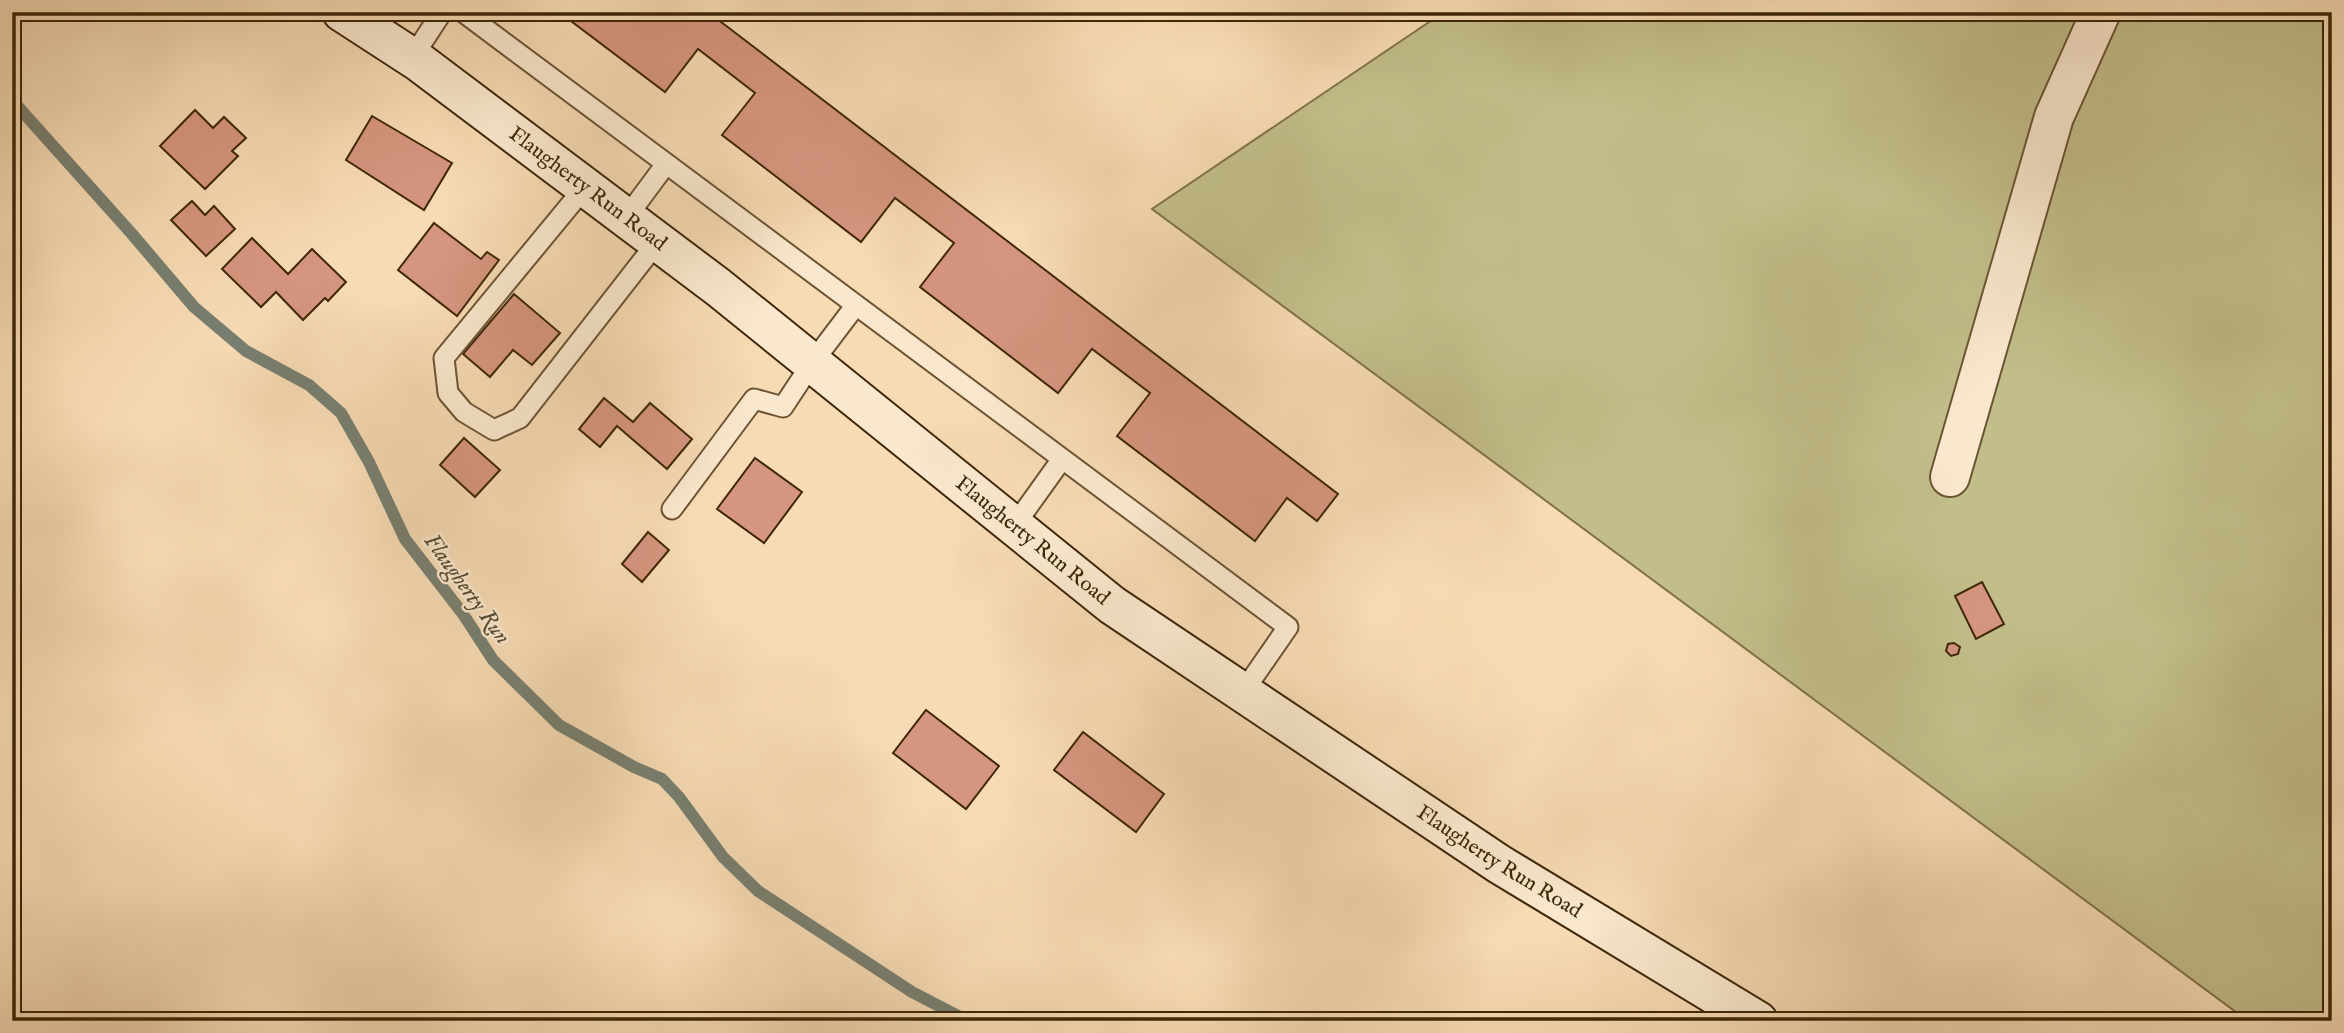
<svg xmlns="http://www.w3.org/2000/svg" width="2344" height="1033" viewBox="0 0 2344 1033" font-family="'IM FELL English',serif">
  <rect width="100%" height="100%" fill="#f7dbb4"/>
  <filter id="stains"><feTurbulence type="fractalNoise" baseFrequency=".00286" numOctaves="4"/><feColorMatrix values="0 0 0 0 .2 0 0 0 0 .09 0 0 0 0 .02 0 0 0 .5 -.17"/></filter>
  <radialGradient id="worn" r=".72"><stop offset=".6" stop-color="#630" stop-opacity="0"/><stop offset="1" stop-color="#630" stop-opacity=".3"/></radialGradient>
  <!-- green -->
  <path fill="#c2be89" stroke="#807248" stroke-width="2" d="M1444,12H2332V1021H2248L1152,209Z"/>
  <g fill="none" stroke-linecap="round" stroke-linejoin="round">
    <!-- stream -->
    <path stroke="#787f70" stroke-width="12" d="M12,100L132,234L194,307L246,351L309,385L341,413L369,462L405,539L463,614L493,660L559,725L634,767L662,779L679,797L723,857L758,891L912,992L968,1021"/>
  </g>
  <!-- building -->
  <path fill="#d6957f" stroke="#3e2708" stroke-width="2" d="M559,12H708L1338,494L1317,521L1287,498L1255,541L1117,436L1150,393L1092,349L1058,393L920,287L954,243L895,198L861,242L722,135L755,93L698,49L665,92Z
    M195,110L213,128L224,117L246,138L232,151L238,156L205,189L160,146Z
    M372,116L452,163L424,210L346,160Z
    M192,201L205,215L214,206L235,229L206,256L171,220Z
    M434,223L481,259L487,252L499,260L457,316L398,270Z
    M252,238L288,274L312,249L346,282L328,301L325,298L303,320L276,292L261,307L222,269Z
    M514,294L560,333L532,365L513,350L490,377L463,354Z
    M604,398L633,422L650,403L692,439L667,469L617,426L600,447L579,429Z
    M464,438L500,470L475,497L440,465Z
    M755,458L802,492L764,543L717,509Z
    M648,532L669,550L642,582L622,564Z
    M1982,582L2004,624L1976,639L1955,596Z
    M1954,643L1960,647L1958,654L1951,656L1946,651L1948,644Z
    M926,710L999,766L966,809L893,753Z
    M1083,732L1164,794L1136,832L1054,770Z"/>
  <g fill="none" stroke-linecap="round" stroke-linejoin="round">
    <defs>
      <path id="service" d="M463,12L1288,627L1243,692
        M412,58L442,12
        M585,187L444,358L448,393L464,412L494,430L520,418L658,241
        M626,218L666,164
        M672,509L754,399L783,407L812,363L856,305
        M1014,526L1062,459"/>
      <path id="minor" d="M1950,477L2054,117L2101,12"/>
      <g id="secondary">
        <path id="s1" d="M342,12L419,62L718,287L1112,605L1499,864L1758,1021"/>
      </g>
    </defs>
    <!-- service casing -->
    <use href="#service" stroke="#6c5433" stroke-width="23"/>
    <!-- minor casing -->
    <use href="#minor" stroke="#6c5433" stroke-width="42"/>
    <!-- secondary casing -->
    <use href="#secondary" stroke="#3e2708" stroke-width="42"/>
    <!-- service -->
    <use href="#service" stroke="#fae8ce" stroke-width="19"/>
    <!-- minor -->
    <use href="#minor" stroke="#fae8ce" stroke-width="38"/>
    <!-- secondary -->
    <use href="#secondary" stroke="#fae8ce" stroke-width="38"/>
  </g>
  <g text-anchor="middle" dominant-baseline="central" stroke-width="5" stroke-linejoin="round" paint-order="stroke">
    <!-- street labels -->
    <g font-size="21" fill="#3e2708" stroke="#fae8ce">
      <text stroke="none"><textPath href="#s1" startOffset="303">Flaugherty Run Road</textPath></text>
      <text stroke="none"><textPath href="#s1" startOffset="870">Flaugherty Run Road</textPath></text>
      <text stroke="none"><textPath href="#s1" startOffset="1437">Flaugherty Run Road</textPath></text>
    </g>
    <!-- water labels -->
    <g font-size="23" font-style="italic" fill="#564c34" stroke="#fae8ce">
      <text transform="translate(467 589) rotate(54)">Flaugherty Run</text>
    </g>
  </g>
  <!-- margin -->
  <rect width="2344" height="1033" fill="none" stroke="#f7dbb4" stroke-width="42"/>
  <rect x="14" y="14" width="2316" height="1005" fill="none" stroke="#3e2708" stroke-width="3.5"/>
  <rect x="21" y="21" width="2302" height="991" fill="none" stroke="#3e2708" stroke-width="2"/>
  <rect width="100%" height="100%" filter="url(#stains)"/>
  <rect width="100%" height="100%" fill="url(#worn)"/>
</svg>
